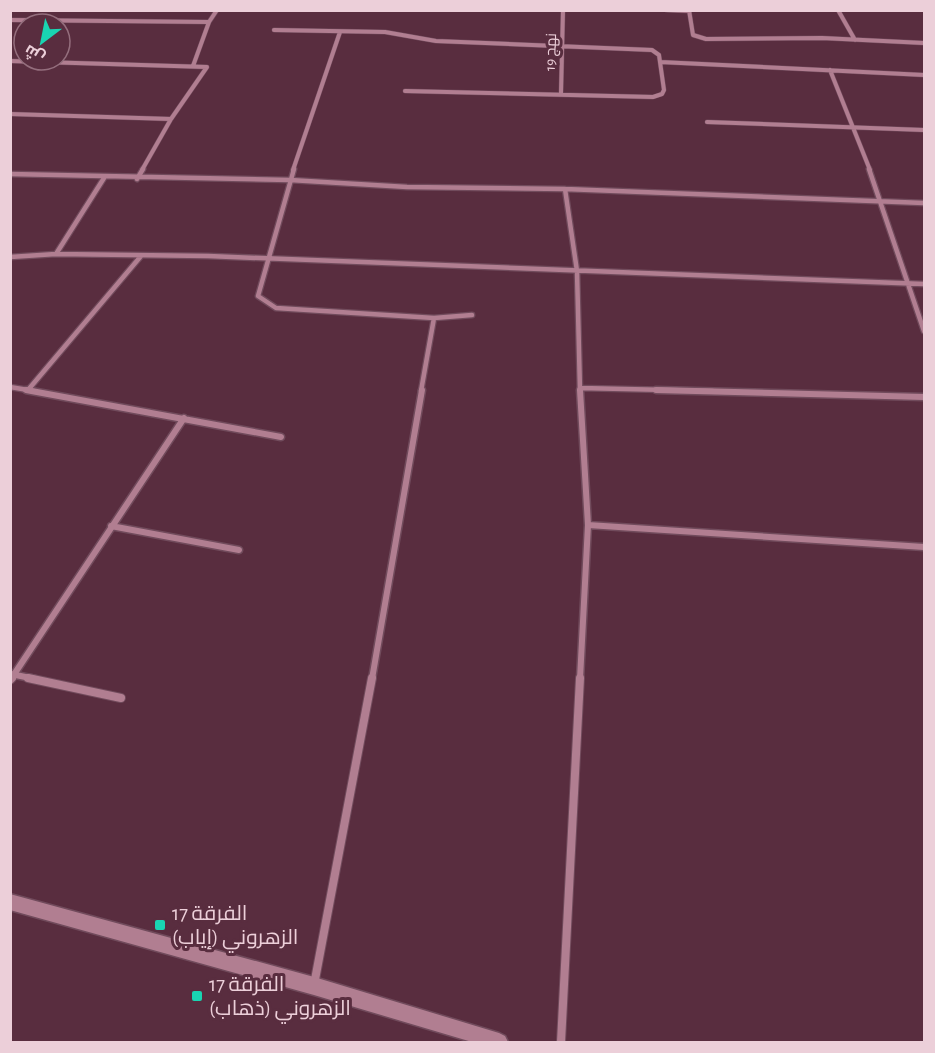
<svg xmlns="http://www.w3.org/2000/svg" width="935" height="1053" viewBox="0 0 935 1053" font-family="'Alegreya Sans',Cairo,sans-serif">
  <rect width="100%" height="100%" fill="#592d3f"/>
  <g fill="none" stroke-linecap="round" stroke-linejoin="round">
    <defs>
      <path id="minor-far3" d="M666,10L690,11
        M689,10L693,35L706,39L822,38L924,43
        M838,10L855,40
        M10,20L209,22
        M274,30L385,32L436,41L652,50L659,55L664,90L662,94L653,97L405,91
        M10,61L207,67L171,119L142,170
        M660,62L924,75
        M193,66L209,22L217,10
        M830,70L870,170
        M561,93L563,10
        M10,114L171,119
        M707,122L924,130
        M293,170L340,32"/>
      <path id="minor-far2" d="M294,169L258,296L276,308L434,318L472,315
        M869,169L924,331
        M10,174L290,180L407,187L565,189L924,203
        M137,179L143,169
        M565,189L577,271L580,391
        M56,254L104,178
        M10,257L56,254L208,256L924,284
        M10,387L34,391
        M580,388L713,391
        M28,390L141,256
        M421,391L434,318"/>
      <path id="minor-far1" d="M26,390L281,437
        M656,390L924,397
        M588,525L924,547
        M111,526L239,550
        M11,674L35,679
        M11,679L184,418
        M372,679L422,390
        M580,679L588,525L580,390"/>
      <path id="minor" d="M28,678L121,698
        M10,680L12,678
        M314,985L372,678
        M561,1042L580,678"/>
      <path id="secondary" d="M10,894L314,977L499,1033L505,1036L508,1042H472L314,995L10,910Z"/>
    </defs>
    <!-- minor-far3 casing -->
    <use href="#minor-far3" stroke="#714b5c" stroke-width="5"/>
    <!-- minor-far2 casing -->
    <use href="#minor-far2" stroke="#714b5c" stroke-width="7"/>
    <!-- minor-far1 casing -->
    <use href="#minor-far1" stroke="#714b5c" stroke-width="9"/>
    <!-- minor casing -->
    <use href="#minor" stroke="#714b5c" stroke-width="10"/>
    <!-- secondary casing -->
    <use href="#secondary" stroke="#714b5c" stroke-width="3"/>
    <!-- minor-far3 -->
    <use href="#minor-far3" stroke="#b17e91" stroke-width="4"/>
    <!-- minor-far2 -->
    <use href="#minor-far2" stroke="#b17e91" stroke-width="4.5"/>
    <!-- minor-far1 -->
    <use href="#minor-far1" stroke="#b17e91" stroke-width="6"/>
    <!-- minor -->
    <use href="#minor" stroke="#b17e91" stroke-width="8"/>
    <!-- secondary -->
    <use href="#secondary" fill="#b17e91" fill-rule="evenodd"/>
  </g>
  <!-- markers -->
  <g fill="#19d5b2" stroke="#592d3f" stroke-width="2">
    <rect x="154" y="919" width="12" height="12" rx="3"/>
    <rect x="191" y="990" width="12" height="12" rx="3"/>
  </g>
  <g text-anchor="middle" dominant-baseline="central" stroke-width="6" stroke-linejoin="round" paint-order="stroke">
    <!-- far-street labels -->
    <g font-size="15" fill="#eccfd9" stroke="#592d3f">
      <text transform="translate(551 52) rotate(-88)">نهج 19</text>
    </g>
    <!-- near-poi labels -->
    <g font-size="21" fill="#eccfd9" stroke="#592d3f" text-anchor="start">
      <text x="172" y="913">الفرقة 17<tspan x="172" dy="24">الزهروني (إياب)</tspan></text>
      <text x="209" y="984">الفرقة 17<tspan x="209" dy="24">الزهروني (ذهاب)</tspan></text>
    </g>
  </g>
  <!-- border -->
  <rect width="935" height="1053" fill="none" stroke="#eccfd9" stroke-width="24"/>
  <!-- north arrow -->
  <g transform="translate(42 42) rotate(212)"><circle r="28" fill="#592d3f" stroke="#946e7d" stroke-width="1.5"/>
  <path d="M0-4.5L10 22L0 15L-10 22Z" fill="#19d5b2"/>
  <text y="-9" font-size="16" font-weight="bold" text-anchor="middle" fill="#eccfd9">ش</text>
  </g>
</svg>
